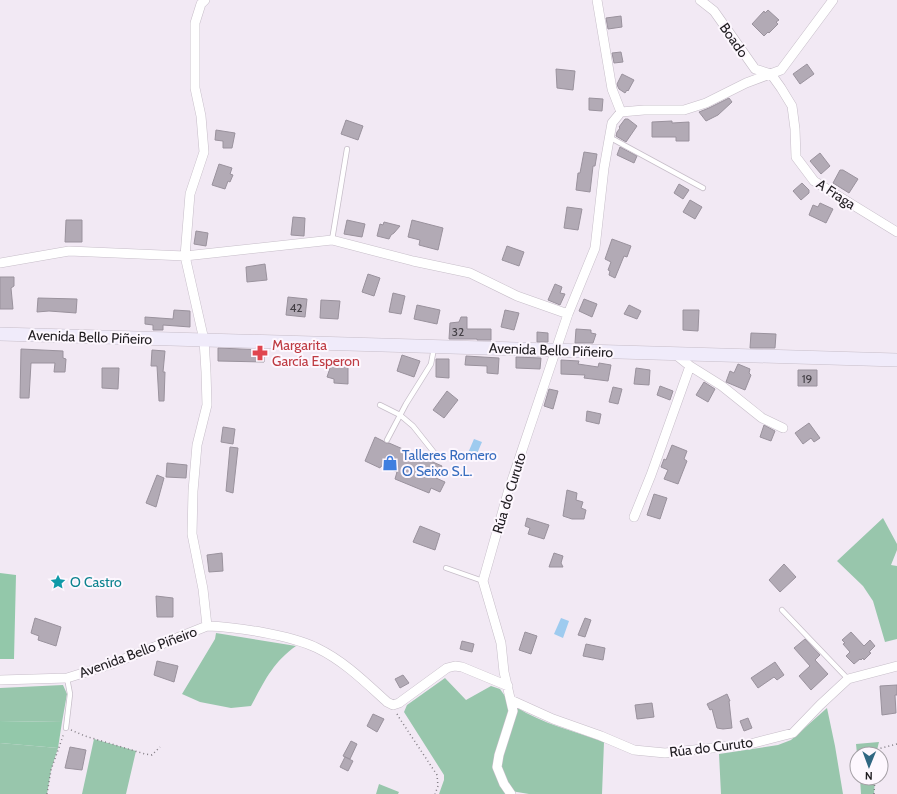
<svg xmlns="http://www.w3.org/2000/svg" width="897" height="794" viewBox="0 0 897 794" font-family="Cabin,sans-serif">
  <rect width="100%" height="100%" fill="#f2e9f4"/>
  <!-- green -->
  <path fill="#98c6ac" d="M883,518L897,544V550L891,565L897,566V639L885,642L873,601L863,586L837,561Z
    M216,633L296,646C273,662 264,682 251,706L231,708L200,702L182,694L215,639Z
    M445,678L466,700L491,686L500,689L507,699L509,710L496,755L507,794H439L444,780V775L404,712L407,705Z
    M63,685L67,694L62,722L0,721V688Z
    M516,707C543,724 574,731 604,742L602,794H529L511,791L500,765Z
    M827,708L835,746L843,794H721L719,754L778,745L791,740Z
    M94,739L136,751L126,794H82Z
    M879,742L876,754H857L856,744Z
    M0,743L58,748L51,770L47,794H0Z
    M860,778H875L874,794H861Z
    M379,784L399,792L398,794H376Z"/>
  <!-- forest -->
  <path fill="#93c8aa" d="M0,573L16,575L14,659H0Z
    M0,721L62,722L58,748L0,743Z"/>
  <!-- water -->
  <path fill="#9ecbef" d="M474,439L482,442L476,456L468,453Z
    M561,618L569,621L563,638L554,634Z"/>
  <!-- building -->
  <path fill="#b2aab5" stroke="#9a929d" d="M768,10L779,20L776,22L778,24L769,33L768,32L764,36L752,24L764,11L765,13Z
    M621,16L622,27L608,29L606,18Z
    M621,52L623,62L614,63L612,53Z
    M807,64L814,74L800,84L793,74Z
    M556,69L575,71L573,90L557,88Z
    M622,74L634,80L628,91L627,90L625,93L619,89L618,87L617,84Z
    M589,98L603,99L602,111L589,110Z
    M729,98L732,102L718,115L706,121L699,112L709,108Z
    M625,119H628L637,126L626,142L616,136L617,132L620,128L619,127Z
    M346,120L363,126L358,140L341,134Z
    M672,121V123L689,122V141H676V137H652V122Z
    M216,130L235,133L232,148H223V141L215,140Z
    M620,147L637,156L634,163L617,155Z
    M584,152L597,154L595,166H593L590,192L576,190L578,173H580Z
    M820,153L830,166L821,174L810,161Z
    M219,164L232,168L230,174L233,175L230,182L228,181L225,189L212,185Z
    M840,170H843L858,179L849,193L833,183Z
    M802,183L809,190V193L801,200L793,191Z
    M679,184L689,190L683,199L674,193Z
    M690,200L702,207L695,219L683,212Z
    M820,203L833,209L826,223L809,215L813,205L818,207Z
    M567,207L582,209L578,230L564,228Z
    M293,217L305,218L304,236L291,235Z
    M66,220H82V242H65Z
    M347,220L365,224L362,237L344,234Z
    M412,220L443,228L438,250L419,245L420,240L408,237Z
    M384,222L400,226L394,233L391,235L389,239L377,236L380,224L383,225Z
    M196,231L208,233L206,246L194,244Z
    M612,239L631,246L627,257L624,256L615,278L609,275L610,271L608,270L611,262L605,259Z
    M507,246L524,252L519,266L502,260Z
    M265,264L267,280L247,282L246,267Z
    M368,274L380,278L374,296L362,292Z
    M0,277H14V286L11,288L13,309H0Z
    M555,284L562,287L560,293L565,294L560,305L548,300Z
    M393,293L405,296L401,314L389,312Z
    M288,297L307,299L305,317L286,315Z
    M38,298L77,299L76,313L49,311L37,312Z
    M584,299L597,304L592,317L579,311Z
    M321,300L340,301L338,319L320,318Z
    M417,305L440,310L437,324L414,319Z
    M629,305L641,311L637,319L624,314Z
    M174,310L190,311V327L163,325V330H153V325L145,324V317L173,319Z
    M505,310L519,313L514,330L501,327Z
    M683,310H699L698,331L683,330Z
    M461,317H467V329H491V340H477V339H449L450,323L459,322Z
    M576,329L591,330V333L596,334L593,343H575Z
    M537,332L548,333V342H537Z
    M751,333L776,334L775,348H750Z
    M218,348L264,350V362L218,361Z
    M21,349L63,351V358L66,359L65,372H54L55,363H31L29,398H20Z
    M152,350L165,351L163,372H165L164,401H159L157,366H151Z
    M402,355L420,361L414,377L397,371Z
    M466,356L499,358L498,374L487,373V366L465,365Z
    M516,357L541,358L540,369L516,368Z
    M436,359H449V378L436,377Z
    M561,360L579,361L578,364L598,367L599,363L611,365L608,381L584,378L585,375L561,374Z
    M332,362L340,363V366L348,367V384L334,383V379L327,377Z
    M738,364L750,369L749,373L751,375L745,390L726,382L730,371L734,373Z
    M102,368H119L118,389L102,388Z
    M636,368L650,370L649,385L634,384Z
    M798,370H817V386H798Z
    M704,382L715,389L708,402L696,395Z
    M660,386L673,391L670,400L657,395Z
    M613,387L622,389L618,404L609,402Z
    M549,389L558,391L553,409L544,406Z
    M447,391L458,400L444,418L433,410Z
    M587,411L601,414L599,424L586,421Z
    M809,423L820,438L814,442L811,438L803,444L795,433Z
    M764,425L775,431L771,441L760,437Z
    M223,427L235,429L233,444L221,442Z
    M375,437L383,441L386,443H389L442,466L436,478L445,482L440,492L431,488L429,493L395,479L397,472L381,466L380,468L365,461Z
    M672,445L687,451L684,459L687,461L678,484L664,479L668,470L661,467L664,459L666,460Z
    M230,447L238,448L233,493L226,491Z
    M167,463L187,465L186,478L166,477Z
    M157,475L164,478L156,507L146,503Z
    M567,490L577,493L576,500L583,502L581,508L586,510L584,519H572L563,516Z
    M654,494L667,498L660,519L647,515Z
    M527,518L549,525L544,539L528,534L530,528L525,526Z
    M420,526L440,534L435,550L413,542Z
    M222,553L223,571L209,572L207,555Z
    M554,553L563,556L561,563L563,567H549Z
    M784,564L796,577L780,592L769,580Z
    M156,596L173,598V617H157Z
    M35,618L61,627L56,646L38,640L39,636L31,633Z
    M585,618L591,620L585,637L578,635Z
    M525,632L537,636L531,654L519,650Z
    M851,632L864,646L870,640L875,646L869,652L871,653L864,660L863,658L861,660L860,659L854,664L846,656L850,652L843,644L845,643L842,640Z
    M805,639L820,655L815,660L828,674L811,690L799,676L810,666L794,648Z
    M462,641L474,644L472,652L460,649Z
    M586,644L605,648L603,660L583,656Z
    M157,661L178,666L174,682L154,675Z
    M775,662L784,675L777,680L774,677L758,688L751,678Z
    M403,675L409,683L400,688L395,679Z
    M897,685V695H895L896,713L882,715L880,686Z
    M727,694L730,701H729L732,728L723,729L717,728L712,709L710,710L707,704Z
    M652,703L654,717L637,719L635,705Z
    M373,714L384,719L377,732L367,726Z
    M748,718L752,728L744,731L740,721Z
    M351,741L357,744L350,759L343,756Z
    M70,747L86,750L82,770L65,768Z
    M345,757L353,761L348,771L340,767Z"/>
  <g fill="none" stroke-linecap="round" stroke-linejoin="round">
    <defs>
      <path id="lane" d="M609,137L703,188
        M332,240L347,149
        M380,405L400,415L413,426L436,455
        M387,440L406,404L431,364L434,348
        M446,568L483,581
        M782,610L848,679
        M66,728L70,694L67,678"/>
      <path id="street" d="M597,0L612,89L621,112
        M700,0L714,11L755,69L771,74L781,88L792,106L795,129L796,157L814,181L897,232
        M0,263L69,251L185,256L332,240L413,261L470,273L517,296L568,314
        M690,366L722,386L762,418L783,428
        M634,517L651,475L690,366L675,354
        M207,626C237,627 290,635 317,648C344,661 365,682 387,702L393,705L399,703L447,668L455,666L462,667L508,686
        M0,680L67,678L109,665L207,626L203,589L192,534L193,491L197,445L207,405L206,372L204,340L185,256L190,194L204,152L201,116L195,88V23L201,4L205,0
        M511,700L553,719L601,736L634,750L665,753L750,744L793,733L820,705L848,679L897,666
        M511,794L504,784L497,767L499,755L513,711L504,672L501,643L483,581L509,489L568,314L595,248L604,168L612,123L621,112L644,110H684L706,103L746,83L781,70L833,0"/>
      <path id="secondary" d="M0,334L897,360"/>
    </defs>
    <!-- lane casing -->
    <use href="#lane" stroke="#c7bec9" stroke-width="6"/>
    <!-- street casing -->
    <use href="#street" stroke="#c7bec9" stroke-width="10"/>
    <!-- secondary casing -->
    <use href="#secondary" stroke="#c7bec9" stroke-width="14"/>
    <!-- path -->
    <path stroke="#827d84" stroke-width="1.5" stroke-dasharray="1 3" stroke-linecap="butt" d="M397,714L400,719L437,775L438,786L435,794
      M71,730L85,736L145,754L152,755L160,747
      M876,754L878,749L897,744
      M47,794L51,770L64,733
      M874,794L875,778"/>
    <!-- lane -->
    <use href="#lane" stroke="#fff" stroke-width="4.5"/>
    <!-- street -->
    <use href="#street" stroke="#fff" stroke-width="9"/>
    <!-- secondary -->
    <use href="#secondary" stroke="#f0ebfa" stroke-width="13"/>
  </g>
  <!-- icons -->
  <defs>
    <symbol id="pharmacy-bare" viewBox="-9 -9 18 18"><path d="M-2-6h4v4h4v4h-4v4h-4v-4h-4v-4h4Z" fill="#e0444e" stroke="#fdf7fe" stroke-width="2.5" paint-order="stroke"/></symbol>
    <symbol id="shop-bare" viewBox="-9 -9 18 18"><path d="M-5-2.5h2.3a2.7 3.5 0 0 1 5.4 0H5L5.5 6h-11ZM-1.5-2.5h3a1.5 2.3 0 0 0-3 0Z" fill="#3f7fe0" stroke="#fdf7fe" stroke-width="2.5" paint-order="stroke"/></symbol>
    <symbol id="sight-bare" viewBox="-9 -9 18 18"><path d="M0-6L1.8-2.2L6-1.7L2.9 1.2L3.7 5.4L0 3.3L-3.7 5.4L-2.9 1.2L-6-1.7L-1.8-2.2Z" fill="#0f9aa8" stroke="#fdf7fe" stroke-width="2.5" paint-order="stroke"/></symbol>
  </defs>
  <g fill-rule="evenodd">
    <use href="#pharmacy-bare" x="249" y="342" width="22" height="22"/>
    <use href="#shop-bare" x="379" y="452" width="22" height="22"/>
    <use href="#sight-bare" x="47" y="571" width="22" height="22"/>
  </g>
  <g text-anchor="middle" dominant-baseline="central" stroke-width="4" stroke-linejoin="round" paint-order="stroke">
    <!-- number labels -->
    <g font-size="12" fill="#444046">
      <text x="296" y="307">42</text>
      <text x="458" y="331">32</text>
      <text x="807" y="378">19</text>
    </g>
    <!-- street labels -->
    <g font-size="14" fill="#201d21" stroke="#fdf7fe">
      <text transform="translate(734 40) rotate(55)">Boado</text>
      <text transform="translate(836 194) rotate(33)">A Fraga</text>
      <text transform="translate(90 337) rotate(2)">Avenida Bello Piñeiro</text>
      <text transform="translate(551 350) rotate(2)">Avenida Bello Piñeiro</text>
      <text transform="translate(509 493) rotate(-73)">Rúa do Curuto</text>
      <text transform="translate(138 652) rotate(-20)">Avenida Bello Piñeiro</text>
      <text transform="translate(711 747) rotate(-7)">Rúa do Curuto</text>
    </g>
    <!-- health labels -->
    <g font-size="14" fill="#be3a42" stroke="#fdf7fe" text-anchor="start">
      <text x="272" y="345">Margarita<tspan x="272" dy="16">García Esperon</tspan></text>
    </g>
    <!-- shop labels -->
    <g font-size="14" fill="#366cbe" stroke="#fdf7fe" text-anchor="start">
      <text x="402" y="455">Talleres Romero<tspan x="402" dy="16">O Seixo S.L.</tspan></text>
    </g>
    <!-- culture labels -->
    <g font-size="14" fill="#0d838f" stroke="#fdf7fe" text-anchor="start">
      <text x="70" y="582">O Castro</text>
    </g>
  </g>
  <!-- north arrow -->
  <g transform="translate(869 766) rotate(181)"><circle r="19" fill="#fdf7fe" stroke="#a5a0a6"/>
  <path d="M0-3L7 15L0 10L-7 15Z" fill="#306782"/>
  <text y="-6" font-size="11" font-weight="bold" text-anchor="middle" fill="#201d21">N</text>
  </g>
</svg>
